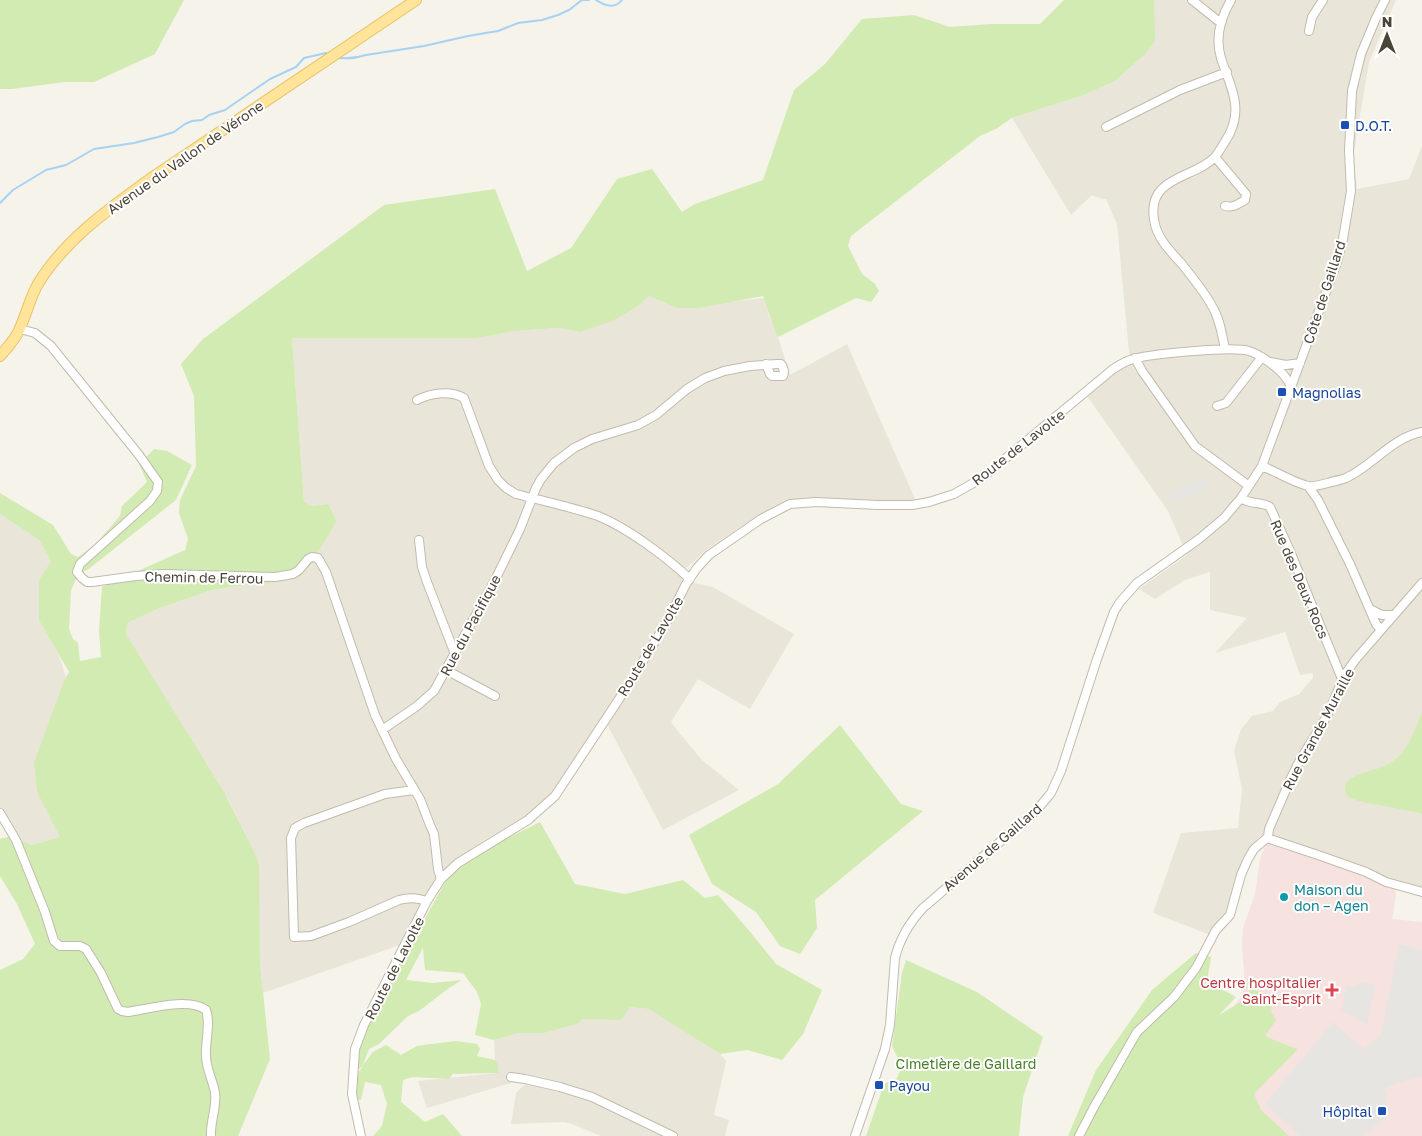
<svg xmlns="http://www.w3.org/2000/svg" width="1422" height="1136" viewBox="0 0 1422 1136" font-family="'Golos Text',sans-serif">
  <rect width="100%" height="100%" fill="#f6f3eb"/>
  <!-- residential -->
  <path fill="#eae5d9" d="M1154,0H1396L1369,62L1353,157L1357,189L1409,179L1422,146V889L1395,890L1374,879L1321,859L1267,842L1261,835L1245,854L1227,912L1210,934H1208L1153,913L1181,833L1238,828L1242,789L1234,751L1241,729L1252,716L1273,711L1280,702L1299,694L1313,678V673L1300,675L1285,632L1215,653L1247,618L1210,610V572L1185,580L1155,599L1139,589L1187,555L1168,511L1087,396L1119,370L1130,366V356L1129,352L1117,224L1106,199H1102L1092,195L1071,215L1012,118L1084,95L1115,81L1144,55L1154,3Z
    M649,296L677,308L764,298L769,316L778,337L790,375L847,344L915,499L913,501L886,503L830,499H805L787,500L758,515L709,548L685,569L682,580L713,587L794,634L750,709L698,679L671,722L680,734L702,760L739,790L663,830L607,724L558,798L448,868L400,945L263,993L260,964L255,853L228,799L129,641L126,634L127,626L129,622L160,608L209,591L230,587L301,576L310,566L337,521L328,504L311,506L304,502L292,338H477L515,331L558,328L580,332L637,307Z
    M0,514L39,540L51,561L39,580V619L58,653L66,677L35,759L39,795L60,837L32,845L11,836L0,820Z
    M630,1007L650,1009L720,1054L726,1061L714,1115L729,1120L725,1136H601L572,1124L564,1122L511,1124L516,1093L527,1082H514L427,1108L418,1081L498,1073V1064L495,1060L494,1040L519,1033H544L581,1019L601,1018Z"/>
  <!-- medical -->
  <path fill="#f6e2de" d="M1267,842L1321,859L1374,879L1389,887L1395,890L1396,895L1392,919L1422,922V1136H1277L1197,1032L1234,1006L1241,997L1245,983L1242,946L1243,928L1255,894L1260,859Z"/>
  <!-- green -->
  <path fill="#d1ebb3" d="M0,0H184L155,54L94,82H65L12,89H0Z
    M1064,0H1154L1155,41L1144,55L1115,81L1084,95L1012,118L996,129L980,136L851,236L848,246L862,274L875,284L879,291L871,302L856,298L778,337L775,331L763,296L699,308H677L649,296L637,307L612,321L580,332L558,328L515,331L477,338H292L304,502L311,506L328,504L337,521L310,566L301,576L284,581L230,587L209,591L160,608L129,622L127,626L126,634L224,792L255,853L259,865L260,964L270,1059L238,1136H0V970L23,959L35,944L17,904L0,876V839L11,836L32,845L60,837L37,792L34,762L64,681L69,672L39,620V580L51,561L39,540L0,514V493L53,525L71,554L78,557L94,546L120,516L122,506L147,482L139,464L154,449L167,451L192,465L176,500L90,568L78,575L71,590L69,629L73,639L78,643L80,661L101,657L99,631L102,587L185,550L188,539L179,513L180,500L196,466L194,396L181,364L203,339L384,205L495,189L527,271L571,248L617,179L652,169L682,212L695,204L763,180L794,90L825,64L862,19L914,15L950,27L991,24H1040Z
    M1422,713V814C1408,810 1394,808 1380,805C1371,804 1360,802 1351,798C1343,794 1343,784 1350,779C1364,770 1384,770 1396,759C1409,748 1415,728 1422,713Z
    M840,725L901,804L923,811L815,900L817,928L800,954L780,946L756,912L712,884L689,835L778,784Z
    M540,822L575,884L625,894L683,880L705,898L718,895L747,928L776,964L822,990L803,1034L782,1060L747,1050L720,1054L649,1009L630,1007L621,1020L582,1019L579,1023L544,1033H519L494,1040L475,1035L481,1004L477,992L463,973L425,970L423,948L406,980L433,983L462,980L449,988L419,1011L408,1016L379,1044L369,1049L363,1065L373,1052L386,1045L401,1055L417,1046L431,1044L456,1041L477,1044L480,1049L477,1056L495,1060L498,1064V1073L453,1074L449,1079L413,1077L403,1080L401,1102L425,1122L443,1114L462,1136H373L382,1126L387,1104L381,1085L365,1082L361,1100L357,1099L355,1077L363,1066L356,1071L358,1046L378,1004L443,886L451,873L464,862L498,843Z
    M1196,953L1211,957L1207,981L1236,997L1219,1015L1241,1002L1252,988L1266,996L1272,1006L1271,1012L1276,1020L1265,1036L1286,1045L1298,1049L1254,1094L1261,1110L1289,1136H1068L1096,1070L1152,990Z
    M906,960L977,992L1043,1037L1023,1097L1019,1136H866L884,1084L897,1078L902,1067L892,1046L902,973Z"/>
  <!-- parking -->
  <path fill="#e7e5e2" d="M1206,478L1210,488L1172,503L1168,493Z
    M1399,944L1422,950V1076L1384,1088L1390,1116L1360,1136H1301L1265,1104L1333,1022L1363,1049L1381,1035Z
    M1364,982L1375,985L1367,1025L1342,1010L1346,986L1351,987Z"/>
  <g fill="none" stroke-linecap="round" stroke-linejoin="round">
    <!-- stream -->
    <path stroke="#a6d2f3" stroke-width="2" d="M596,0C605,6 615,9 622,0
      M339,58C349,59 357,58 366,55L424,46L468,36L498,31L518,23L542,20L558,15L569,10L582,0H589
      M0,203L13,190L46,170L66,165L94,149L134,143L158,137L174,132L185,124L192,121L202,120L209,115L225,110L270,79L296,67L304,58L326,53"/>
    <defs>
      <path id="minor" d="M1192,0L1217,20L1222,21
        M1309,31L1312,17L1323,0
        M1106,127L1180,90L1227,72
        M1215,157L1246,194L1245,200C1238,204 1233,208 1225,206
        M20,329L35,333L51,346L139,455L158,482L157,491L150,501L80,564L77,572L82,578L87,582H92L136,576L164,574L275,577L293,574L299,570L308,559L312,557L318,558L326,572L375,715L396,759L420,799L430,825L434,834L438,869L441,879
        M1225,349C1222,335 1220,319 1212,306C1204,291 1192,277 1181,263C1169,250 1156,237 1154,219C1147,176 1194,179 1215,157C1220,151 1225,141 1229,135C1244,106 1229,84 1221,58C1215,38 1221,17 1231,0
        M1135,358L1142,371L1195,446L1249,486
        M1270,362L1286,365L1300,363
        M417,400C431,393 450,390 464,398L489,466L498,480L506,488L516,494C543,501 571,507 598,516C628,528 666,557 690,579
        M1217,406L1226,403L1262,357
        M1262,466C1277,472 1292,482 1308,486C1316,487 1324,484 1331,482C1336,481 1341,480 1346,478C1374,465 1391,438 1422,432
        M1308,486L1318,500L1350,564L1376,624L1381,630
        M1241,498C1250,505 1261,501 1270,507L1290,551L1342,679
        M419,540L422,567L427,582L455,654
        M1370,609L1382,615H1394
        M446,670L495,696
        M382,730L417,706L434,691L494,582L520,529L536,488L541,479L554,463L574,448L592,439L638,425L656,415L687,389L705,378L724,371L750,366L777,364H781C783,367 785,372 783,376H772L770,374L766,364
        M414,790L385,794L304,823L295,828L291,838L294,937L311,936L349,922L399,900C410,897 417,898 427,901
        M0,813L16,840L45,912L54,941L60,946H80L86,949L101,973L118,1009L122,1011L128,1012C148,1009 189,997 206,1010C211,1024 205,1041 206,1056C206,1069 213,1080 215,1093C217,1107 210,1122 211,1136
        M1268,837L1269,829L1291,778L1300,760L1327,716L1345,674L1356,659L1422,583
        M1268,837L1270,839L1318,855L1366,872L1386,882L1422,892
        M511,1077L525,1079L560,1087L592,1097L673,1136
        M361,1136L352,1094L355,1049L364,1025L427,901L441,879L458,863L528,820L555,796L629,684L668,620L686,584L697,568L709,555L761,519L790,504L816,502L878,505H912L929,502L954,494L982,478L1113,369C1118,366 1124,362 1130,360C1146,354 1233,346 1249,351C1260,354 1280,369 1286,378C1289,381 1290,385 1291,388
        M855,1136L885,1049L890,1025L895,958C900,938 909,923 923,908L1036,811L1051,793L1061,771L1097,659L1114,612L1120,602L1137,583L1199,539L1224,518L1241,498L1262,466L1337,262L1343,239L1351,191L1349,150L1352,91L1361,54L1376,18L1385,0
        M1079,1136L1094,1107L1137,1032L1174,997L1196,968L1216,930L1230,915L1241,875L1248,859L1254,849L1268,837"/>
      <path id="major" d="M0,356C7,348 16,339 20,328C27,313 30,297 39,282C66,239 110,208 150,179L416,0"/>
    </defs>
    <!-- minor casing -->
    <use href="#minor" stroke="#c2bbad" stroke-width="10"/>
    <!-- major casing -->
    <use href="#major" stroke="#e8c367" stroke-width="12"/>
    <!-- minor -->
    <use href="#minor" stroke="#fff" stroke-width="8"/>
    <!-- major -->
    <use href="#major" stroke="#ffe49a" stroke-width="10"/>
  </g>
  <!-- markers -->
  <g fill="#1a4fb4" stroke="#fff" stroke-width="2">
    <rect x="1340" y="120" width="10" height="10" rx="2.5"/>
    <rect x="1277" y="387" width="10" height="10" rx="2.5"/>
    <rect x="874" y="1080" width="10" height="10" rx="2.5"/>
    <rect x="1377" y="1106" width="10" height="10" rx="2.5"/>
  </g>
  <circle fill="#0f9aa8" stroke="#fff" stroke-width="2" cx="1284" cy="897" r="5"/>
  <path fill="#e0444e" stroke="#fff" stroke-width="2" d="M1329.5 982.5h5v5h5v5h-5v5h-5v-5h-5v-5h5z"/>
  <g text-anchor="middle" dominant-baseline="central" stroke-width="4" stroke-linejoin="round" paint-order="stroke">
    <!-- transit labels -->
    <g font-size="14" fill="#164399" stroke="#fff" text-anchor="start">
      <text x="1355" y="125">D.O.T.</text>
      <text x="1292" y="392">Magnolias</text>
      <text x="889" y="1085">Payou</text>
      <text x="1372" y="1111" text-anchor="end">Hôpital</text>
    </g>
    <!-- street labels -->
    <g font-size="14" fill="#4a4438" stroke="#fff">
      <text transform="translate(185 157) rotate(-35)">Avenue du Vallon de Vérone</text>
      <text transform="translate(1324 292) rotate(-72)">Côte de Gaillard</text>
      <text transform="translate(1018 447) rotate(-38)">Route de Lavolte</text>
      <text transform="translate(204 577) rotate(1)">Chemin de Ferrou</text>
      <text transform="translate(1300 579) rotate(67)">Rue des Deux Rocs</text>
      <text transform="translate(470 625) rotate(-62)">Rue du Pacifique</text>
      <text transform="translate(650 646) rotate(-59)">Route de Lavolte</text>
      <text transform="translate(1318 729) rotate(-62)">Rue Grande Muraille</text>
      <text transform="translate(992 847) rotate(-41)">Avenue de Gaillard</text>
      <text transform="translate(394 968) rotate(-63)">Route de Lavolte</text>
    </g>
    <!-- culture labels -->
    <g font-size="14" fill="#0d838f" stroke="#fff" text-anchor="start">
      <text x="1294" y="889">Maison du<tspan x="1294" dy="16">don – Agen</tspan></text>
    </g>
    <!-- health labels -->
    <g font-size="14" fill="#be3a42" stroke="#fff" text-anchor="end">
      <text x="1321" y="982">Centre hospitalier<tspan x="1321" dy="16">Saint-Esprit</tspan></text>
    </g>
    <!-- park labels -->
    <g font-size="14" fill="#487f28" stroke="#fff">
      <text x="966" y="1063">Cimetière de Gaillard</text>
    </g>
  </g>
  <!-- north arrow -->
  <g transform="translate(1387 35)" stroke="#ffffff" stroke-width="4" paint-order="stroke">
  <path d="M0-4L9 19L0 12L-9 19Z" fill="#4a4438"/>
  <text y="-8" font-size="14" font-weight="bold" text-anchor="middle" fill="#4a4438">N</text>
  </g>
</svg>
